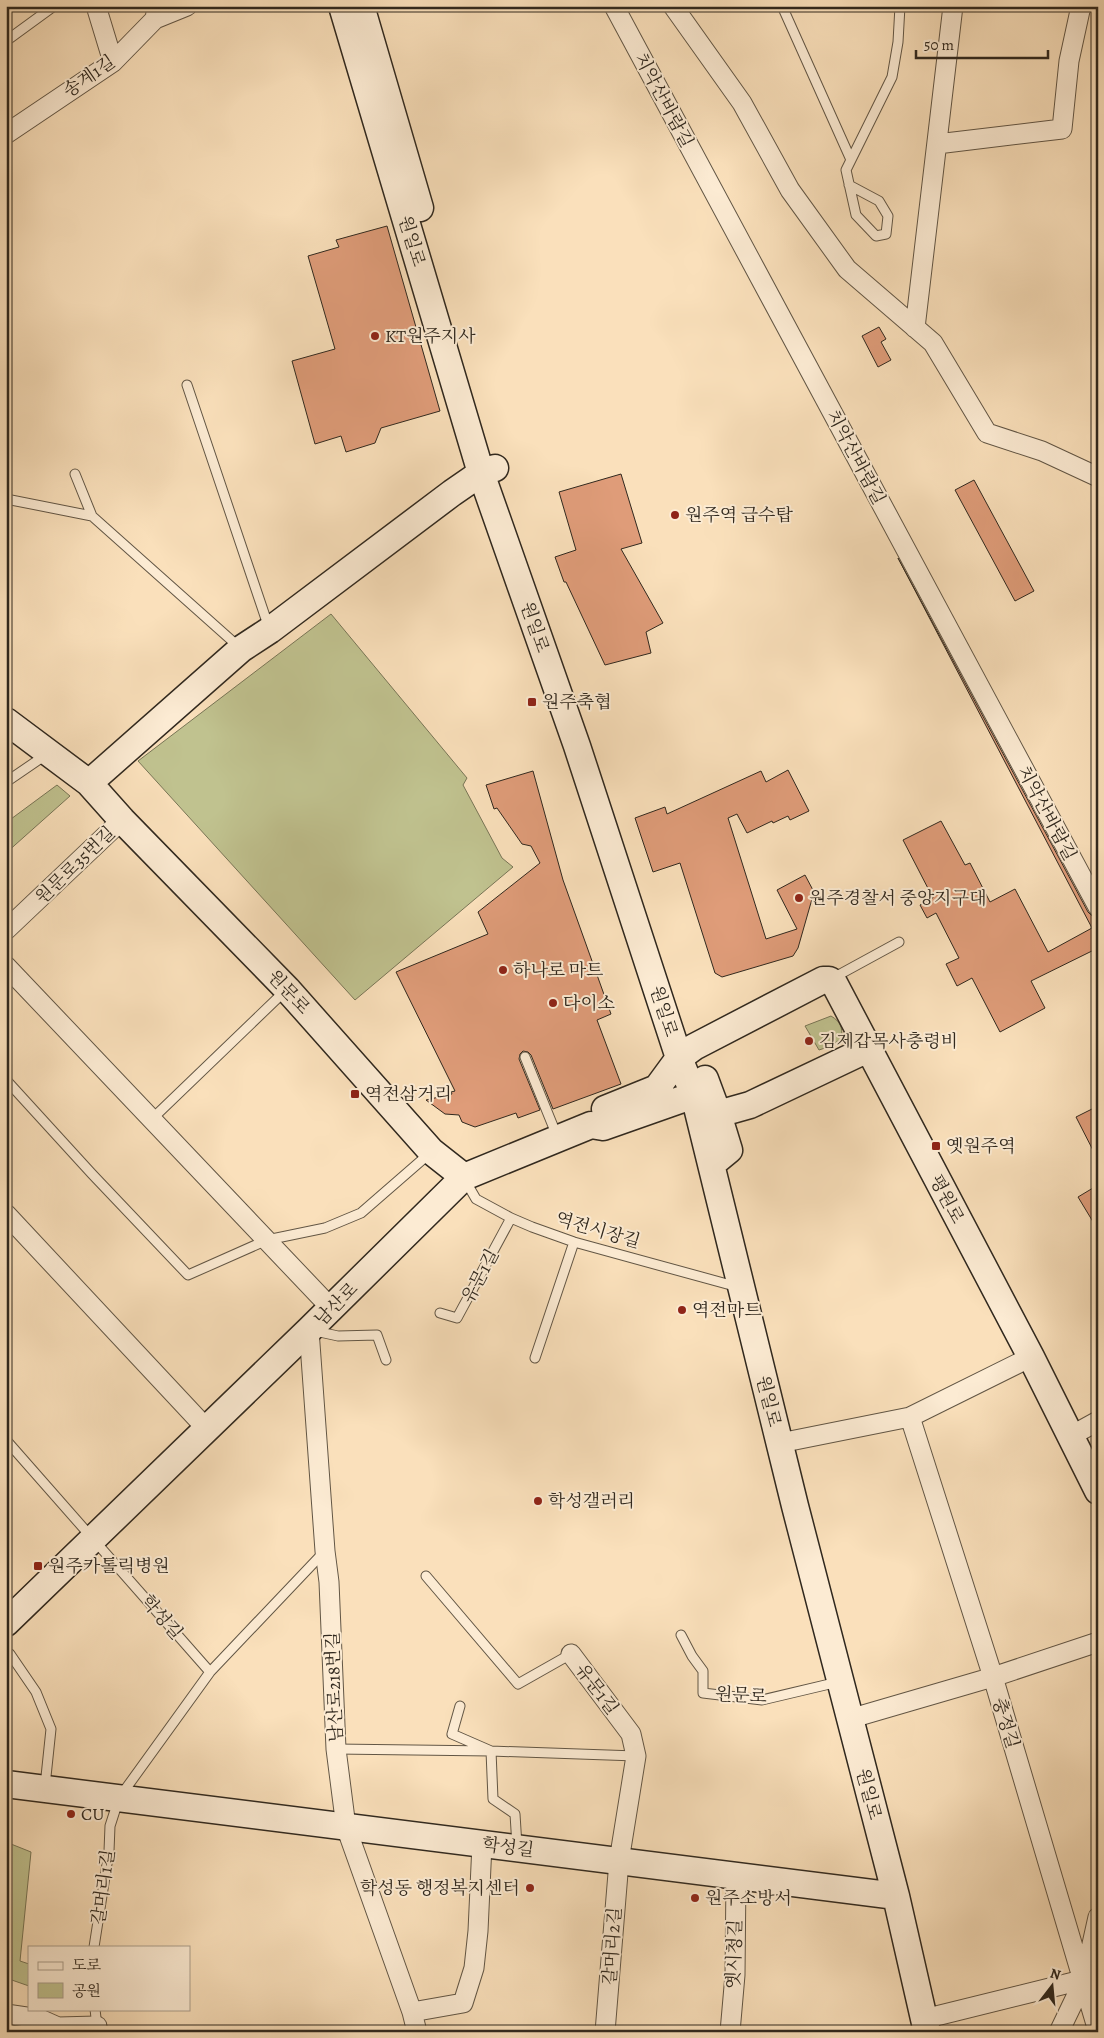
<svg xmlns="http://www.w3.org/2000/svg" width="1104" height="2038" viewBox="0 0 1104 2038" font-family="Alegreya,'Noto Serif KR',serif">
  <rect width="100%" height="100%" fill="#fae0bb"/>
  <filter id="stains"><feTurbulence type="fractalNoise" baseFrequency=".004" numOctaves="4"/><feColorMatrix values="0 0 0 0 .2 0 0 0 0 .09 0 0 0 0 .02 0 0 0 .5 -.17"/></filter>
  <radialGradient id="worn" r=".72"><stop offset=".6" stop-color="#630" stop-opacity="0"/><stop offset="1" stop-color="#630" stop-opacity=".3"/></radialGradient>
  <!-- green -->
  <path fill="#c0c28f" stroke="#787556" d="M331,614L467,778L463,785L502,858L513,867L355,1000L138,761Z
    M57,785L70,796L6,853V825L11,819Z
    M831,1016C841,1022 842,1027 842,1038L831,1046L819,1050L805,1026Z
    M6,1842L31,1852L20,1961L29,1964V1986L6,1978Z"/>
  <!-- building -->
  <path fill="#df9c79" stroke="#30281e" d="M387,226L440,411L381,428L375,443L346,452L341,436L315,444L292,361L335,349L308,256L339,247L336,240Z
    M879,327L886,339L881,342L891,360L878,367L862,336Z
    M621,474L642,543L621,549L663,623L646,632L651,653L605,665L566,582H564L555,557L576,550L559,492Z
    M974,480L1034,591L1015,601L955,490Z
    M898,558L1088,912L1093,917L1098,918V948L1031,981L1045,1008L1000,1032L972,978L957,986L946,964L959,958L936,913L927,918L920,905L933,898L903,840L941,821L965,865L970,863L990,902L1015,889L1048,952L1092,928Z
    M788,770L809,811L790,820L788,816L773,823L772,821L747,833L737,814L728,818L766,939L797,929L777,890L805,875L814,892L798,948L793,956L722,977L715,973L680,863L653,872L635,818L665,807L667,814L761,771L766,782Z
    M533,771L563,880L611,1014L597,1020L621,1084L553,1109L531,1055L528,1052L523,1051L520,1054L519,1059L540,1110L518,1118L516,1113L475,1127L462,1122L459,1115L445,1114L426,1100L452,1094L451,1092L455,1091L396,972L488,934L478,912L540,863L531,846L522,844L497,808L494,809L486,785Z
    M1098,1106V1160L1076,1117Z
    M1098,1185V1230L1078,1197Z"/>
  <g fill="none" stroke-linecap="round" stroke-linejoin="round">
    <defs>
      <path id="lane" d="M782,6L851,160
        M6,41L54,6
        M849,185L879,201L888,216L886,234L876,236L856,215L846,170L892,77L898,42L900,6
        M187,385L269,628
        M75,474L92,516L239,647
        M6,499L92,516
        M6,779L9,780L47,754
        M833,978L899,942
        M525,1057L557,1136
        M8,1082L92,1174L188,1275L267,1240L325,1228L361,1213L430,1153
        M152,1119L285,991
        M465,1180L476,1199L511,1218L532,1227L574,1242L738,1287
        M440,1313L457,1318L511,1218
        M315,1331L338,1336L377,1335L386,1360
        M535,1358L574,1242
        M6,1440L210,1672
        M426,1576L518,1684L571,1654
        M681,1635L692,1656L703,1671V1693L762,1700L838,1682
        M10,1654L36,1692L51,1729L45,1786
        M460,1706L452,1734L491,1751L493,1799L515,1814L517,1846
        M336,1749L491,1751L636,1756
        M94,1947L109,1851L110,1826L119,1798L210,1672L324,1552
        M95,2009L97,2027"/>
      <path id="street" d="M96,6L113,62
        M614,6L1098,907
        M673,6L742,103L790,190L847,269L933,343L987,433L1042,451L1098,477
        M155,19L187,6
        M6,134L113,62L155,19L157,6
        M937,144L1062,129L1069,61L1081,6
        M915,328L953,6
        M6,930L122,820
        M6,966L331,1308
        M6,1214L206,1428
        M309,1330L325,1551L329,1582L336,1749L346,1827L412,2012L417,2032
        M910,1417L993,1677L1098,2031
        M1069,1437L1098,1421
        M780,1443L910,1417L1031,1357
        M571,1654L631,1734L636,1756L619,1861L605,2032
        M849,1719L993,1677L1098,1642
        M412,2012L463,2003L474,1968L478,1931L482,1844
        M6,2014L40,2019L58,2027L97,2026
        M924,2019L1098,1976
        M730,2032L735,1975L736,1876
        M1059,2032L1084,1980L1098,1917"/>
      <path id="secondary" d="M342,6L481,473L577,746L679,1058L694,1095L795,1506L896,1896L927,2032
        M361,6L420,208
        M6,721L89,783L122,820L287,989L431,1151L464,1177
        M89,783L241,649L270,630L452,493L481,473L495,468
        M705,1079L718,1114L729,1150L712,1164
        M605,1109L657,1088L679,1058L694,1047L823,980H829L834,983L1031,1357L1098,1491
        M718,1114L750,1105L868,1049
        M6,1623L309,1330L464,1177L591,1125L603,1127L694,1095
        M6,1784L896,1896"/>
    </defs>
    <!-- lane casing -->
    <use href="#lane" stroke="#625645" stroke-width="11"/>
    <!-- street casing -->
    <use href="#street" stroke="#625645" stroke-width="21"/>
    <!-- secondary casing -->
    <use href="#secondary" stroke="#30281e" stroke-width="29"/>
    <!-- lane -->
    <use href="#lane" stroke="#fcebd3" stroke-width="9"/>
    <!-- street -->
    <use href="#street" stroke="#fcebd3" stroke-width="19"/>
    <!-- secondary -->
    <use href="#secondary" stroke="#fcebd3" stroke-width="26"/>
  </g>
  <!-- markers -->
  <g fill="#8f2418" stroke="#fcebd3" stroke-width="2">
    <circle cx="375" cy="336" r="5"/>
    <circle cx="675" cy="515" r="5"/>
    <rect x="527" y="697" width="10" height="10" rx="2.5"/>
    <circle cx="799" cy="898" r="5"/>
    <circle cx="503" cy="970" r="5"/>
    <circle cx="553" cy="1003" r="5"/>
    <circle cx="809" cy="1041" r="5"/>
    <rect x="350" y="1089" width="10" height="10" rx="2.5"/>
    <rect x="931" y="1141" width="10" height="10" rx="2.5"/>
    <circle cx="682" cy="1310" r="5"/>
    <circle cx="538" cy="1501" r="5"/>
    <rect x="33" y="1561" width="10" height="10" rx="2.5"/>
    <circle cx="71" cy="1814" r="5"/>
    <circle cx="530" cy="1888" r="5"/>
    <circle cx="695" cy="1898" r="5"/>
  </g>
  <g text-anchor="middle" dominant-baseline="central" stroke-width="4" stroke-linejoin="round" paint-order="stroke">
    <!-- street labels -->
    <g font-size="18" fill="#30281e" stroke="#fcebd3">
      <text transform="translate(89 76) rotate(-35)">송계1길</text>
      <text transform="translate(664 100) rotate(62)">치악산바람길</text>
      <text transform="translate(412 241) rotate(73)">원일로</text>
      <text transform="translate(856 457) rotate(62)">치악산바람길</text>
      <text transform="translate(535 627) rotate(71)">원일로</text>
      <text transform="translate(1047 813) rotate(62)">치악산바람길</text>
      <text transform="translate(75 865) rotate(-44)">원문로35번길</text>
      <text transform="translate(289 992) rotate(47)">원문로</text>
      <text transform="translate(664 1011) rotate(72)">원일로</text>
      <text transform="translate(947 1199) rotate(62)">평원로</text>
      <text transform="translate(598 1230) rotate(16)">역전시장길</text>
      <text transform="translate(480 1276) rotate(-62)">유문1길</text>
      <text transform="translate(336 1304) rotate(-45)">남산로</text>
      <text transform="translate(769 1401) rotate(76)">원일로</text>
      <text transform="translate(162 1617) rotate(49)">학성길</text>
      <text transform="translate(334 1687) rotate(-92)">남산로218번길</text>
      <text transform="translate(597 1689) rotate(53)">유문1길</text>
      <text transform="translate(741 1695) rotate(3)">원문로</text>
      <text transform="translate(1006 1723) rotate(73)">충정길</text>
      <text transform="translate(869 1794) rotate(75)">원일로</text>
      <text transform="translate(508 1847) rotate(7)">학성길</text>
      <text transform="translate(103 1887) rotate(-82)">갈머리1길</text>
      <text transform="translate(612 1946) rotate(-86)">갈머리2길</text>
      <text transform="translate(734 1954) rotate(-88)">옛시청길</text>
    </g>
    <!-- poi labels -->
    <g font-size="18" fill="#30281e" stroke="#fcebd3" text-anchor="start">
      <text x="385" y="336">KT원주지사</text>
      <text x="685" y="515">원주역 급수탑</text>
      <text x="542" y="702">원주축협</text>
      <text x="809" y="898">원주경찰서 중앙지구대</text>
      <text x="513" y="970">하나로 마트</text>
      <text x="563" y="1003">다이소</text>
      <text x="819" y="1041">김제갑목사충령비</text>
      <text x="365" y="1094">역전삼거리</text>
      <text x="946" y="1146">옛원주역</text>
      <text x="692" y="1310">역전마트</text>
      <text x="548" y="1501">학성갤러리</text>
      <text x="48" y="1566">원주카톨릭병원</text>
      <text x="81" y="1814">CU</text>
      <text x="520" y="1888" text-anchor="end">학성동 행정복지센터</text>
      <text x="705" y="1898">원주소방서</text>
    </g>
  </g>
  <!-- margin -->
  <rect width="1104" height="2038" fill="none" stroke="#fae0bb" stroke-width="25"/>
  <rect x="8" y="8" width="1089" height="2023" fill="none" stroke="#30281e" stroke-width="2.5"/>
  <rect x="12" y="12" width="1079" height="2013" fill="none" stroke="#30281e"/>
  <!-- legend -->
  <rect x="28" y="1946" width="162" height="65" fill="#fcebd3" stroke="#aa9d8b"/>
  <rect x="38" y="1962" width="25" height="8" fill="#fcebd3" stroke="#aa9d8b"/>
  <text x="72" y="1970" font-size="15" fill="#30281e">도로</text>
  <rect x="38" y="1983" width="25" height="15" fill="#c0c28f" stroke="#aa9d8b"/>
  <text x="72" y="1996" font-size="15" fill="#30281e">공원</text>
  <!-- north arrow -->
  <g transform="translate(1052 1986) rotate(16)" stroke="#fcebd3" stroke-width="4" paint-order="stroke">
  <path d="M0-4L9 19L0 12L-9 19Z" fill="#30281e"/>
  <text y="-8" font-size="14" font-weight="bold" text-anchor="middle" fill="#30281e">N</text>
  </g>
  <!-- scale -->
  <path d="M916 50v8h132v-8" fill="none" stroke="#30281e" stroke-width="2.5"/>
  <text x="924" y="50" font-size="15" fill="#30281e" stroke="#fcebd3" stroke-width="4" paint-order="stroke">50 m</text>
  <rect width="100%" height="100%" filter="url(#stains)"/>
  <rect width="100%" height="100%" fill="url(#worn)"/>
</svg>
